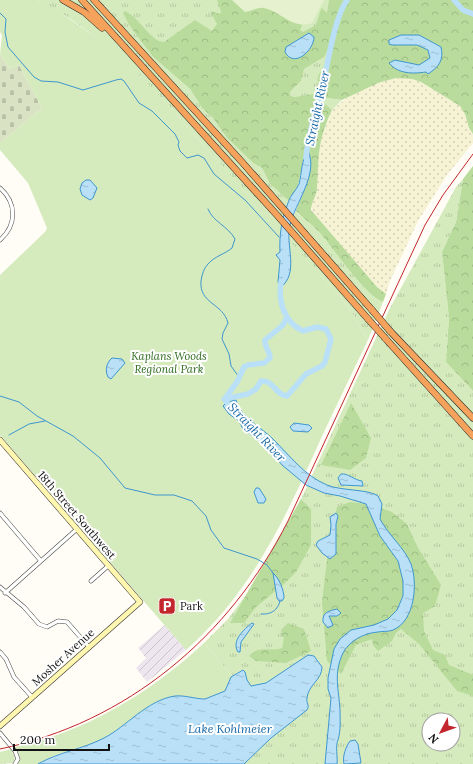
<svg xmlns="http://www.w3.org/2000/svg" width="473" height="764" viewBox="0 0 473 764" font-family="Lora,serif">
  <defs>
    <pattern id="industrial-furrows" width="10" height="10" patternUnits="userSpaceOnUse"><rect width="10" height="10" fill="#eee6ef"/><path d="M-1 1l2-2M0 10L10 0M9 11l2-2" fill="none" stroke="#cbc4cc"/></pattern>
    <pattern id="farmland-dots" width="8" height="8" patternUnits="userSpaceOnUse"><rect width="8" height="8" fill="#f6f3d4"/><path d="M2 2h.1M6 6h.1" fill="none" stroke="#d2cfb5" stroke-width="1.8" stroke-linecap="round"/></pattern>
    <pattern id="grass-tufts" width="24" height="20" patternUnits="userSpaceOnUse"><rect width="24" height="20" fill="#d5ebbd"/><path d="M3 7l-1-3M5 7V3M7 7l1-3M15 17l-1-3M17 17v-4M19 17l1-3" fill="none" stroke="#b6c8a1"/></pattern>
    <pattern id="forest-crowns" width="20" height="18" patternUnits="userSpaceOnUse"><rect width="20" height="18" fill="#b9dc9c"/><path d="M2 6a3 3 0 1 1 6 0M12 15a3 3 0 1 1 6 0" fill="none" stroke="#9ebc85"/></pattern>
    <pattern id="cemetery-stones" width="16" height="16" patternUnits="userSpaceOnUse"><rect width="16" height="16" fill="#d9e3c4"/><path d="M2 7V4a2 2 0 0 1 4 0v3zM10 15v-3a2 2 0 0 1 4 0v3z" fill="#b9c2a7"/></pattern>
    <pattern id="water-ripples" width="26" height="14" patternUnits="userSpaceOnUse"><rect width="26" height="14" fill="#b9e0f7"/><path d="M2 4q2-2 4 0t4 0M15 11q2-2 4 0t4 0" fill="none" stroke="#9ebfd3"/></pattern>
  </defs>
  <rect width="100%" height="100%" fill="#fffdf5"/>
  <!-- industrial -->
  <path fill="url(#industrial-furrows)" d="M165,625L186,650L147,682L136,668L146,658L138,648Z"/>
  <!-- farmland -->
  <path fill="url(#farmland-dots)" d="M396,78L412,79L421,82L460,106L465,114L469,128L473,134V143L447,175L418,221L390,281L386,294L377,287L314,215L311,206L317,191L316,173L320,139L332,110L349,96L378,83Z"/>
  <!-- grass -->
  <path fill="url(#grass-tufts)" fill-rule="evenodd" d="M37,0H336L315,32L229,35L146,47L153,57L190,89L202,108L213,118L227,138L253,163L262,168L270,184L289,201L280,232C249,197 219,162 187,127C142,76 99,31 37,0Z
    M328,50C330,62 327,84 327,98L342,100L332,110C315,96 317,94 294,97L290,95V92L301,81L303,69L324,57Z
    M463,179L456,222L442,252L449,318L446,362L473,391V764H244L271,738L307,710C309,705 306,703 307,698C308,685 322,680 322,667L318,660L308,655L266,683L251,686L247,680L245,672L242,670L232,676L204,643L228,619L251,588L295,512L389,310L456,187ZM429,720H453V744H429Z
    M298,205L296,211L298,214C305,220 313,225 319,232C334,249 364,295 383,302L368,340L347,305L289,241L290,225Z
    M11,749L15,758L13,763L0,764V752Z"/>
  <!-- forest -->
  <path fill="url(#forest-crowns)" d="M217,0H261L304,21L300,30L303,32L316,25L321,9L322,8L327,13L329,0H473V134L469,128L465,114L460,106L421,82L412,79L396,78L378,83L342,100L327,98L322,95C308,66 333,73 328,50L324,57L304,69L301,81L290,92V95L294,97L314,94L332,110C317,142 319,156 317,189C316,197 311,203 311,210L377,287L386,294L383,302C364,295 334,249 319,232C312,224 303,219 296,211C301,196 317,167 308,151C301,160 302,174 298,185C296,191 292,195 289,201L270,184L262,168L253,163L227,138L213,118L202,108L190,89L153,57L130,26L123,13L125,11C139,17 152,43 164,42L195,20L212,31L217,24L210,11L220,14L221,11Z
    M473,166V391L446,362L449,318L442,252L456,222L463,179Z
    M351,403L371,438L366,458L350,470L321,465Z
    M301,499L311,509V545L296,572L284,584L256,607L244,623H230Z
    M350,502L373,505L392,512L407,524L417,546L441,585L435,606L423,613L424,631L433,650L445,655L449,665L473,675V696L457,691L419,644L401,629L396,633L392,641L378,651L373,645L372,639L356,645L341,674L327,661L322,602L330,535L337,507Z
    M288,623L304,629L311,651L286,663L256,661L249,656C258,645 270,652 282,648L284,638L282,636L281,630Z"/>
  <!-- cemetery -->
  <path fill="url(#cemetery-stones)" d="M0,54L10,69L19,65L42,108L0,143Z"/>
  <!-- park -->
  <path fill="#d5ebbd" d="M0,0H37L55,9L112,48L153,89L347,305L368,340C353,371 338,402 323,434C287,514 254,590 186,650L0,435V275L45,232L47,228L28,183L0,150V143L42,108L19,65L10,69L0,54L2,35L0,32Z
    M204,643L232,676L225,691L205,699L176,696L105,738L92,744L56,755L38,764H18L20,757L15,747C29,743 43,740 57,735C111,716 161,683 204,643Z"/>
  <!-- pitch -->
  <path fill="#e6f2cf" d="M232,0H324L312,23C293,30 282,12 264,8C259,7 251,11 245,12Z"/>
  <!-- water -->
  <path fill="url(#water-ripples)" stroke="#3f96cf" d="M309,33L314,37C314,50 294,69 285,52L286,47Z
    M401,35H419L441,47C444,60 439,67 428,74L426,72C413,74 398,74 389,63L395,60L419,65L430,58L428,50L417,45H392L389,44V40Z
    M308,151C319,174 295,203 290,225C285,246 300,273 280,288L278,282L280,260L276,255L280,252C279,235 282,218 288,203C290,195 296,191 299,184C302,173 301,160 308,151Z
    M86,180H90L97,188L93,198L90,200L82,195L80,189L82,183Z
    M112,358L122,359L125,363L111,379L108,377C105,371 106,363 112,358Z
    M236,400C240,417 262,428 273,439C290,456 305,476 327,485C341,491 369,489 378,496L382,504L380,519C389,536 404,547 411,564C418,583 415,621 393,630C388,632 383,631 378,632C364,633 349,641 343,653C333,674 339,689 340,710C340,720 341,730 338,740C335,746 338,757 337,764H325L331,698L328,689V678L334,649L340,639L351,630L374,625L388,619L397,610L403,596V581L398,561L380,536L366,504L340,496L324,493L306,485L282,465L262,442L243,429L239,421L229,414L223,406L227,402Z
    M294,423L309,425L312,428L308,432L293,431L290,427Z
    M341,474C348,473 354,480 362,481L363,486L341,485L338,478Z
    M256,488H259L266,499L264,503H258L254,492Z
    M336,513L338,516L336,524V554L330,559L322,553L316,545L318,541L330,535L331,525L330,517Z
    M273,573C279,578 284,590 284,598L282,601H279L277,598Z
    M337,609L341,613L337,616H329L333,625L328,628L323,622C322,612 329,611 337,609Z
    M252,623L254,624L241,642L240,652H238C231,641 244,629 252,623Z
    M308,655L314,656L322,667C322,680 308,685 307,698C306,703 310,705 307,710L271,738L244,764H38C59,752 83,749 104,738C126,727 147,700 175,696C185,695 195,699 205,699L225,691L231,677L243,670L245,672L247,680L251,686L266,683Z
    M355,740L358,744L361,763L344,764C342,757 346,746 350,741Z"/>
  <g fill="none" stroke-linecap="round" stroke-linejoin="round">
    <!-- stream -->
    <path stroke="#3f96cf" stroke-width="1" d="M0,13L6,19L5,32L8,47L34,77L41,81L58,82L83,90L116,80L121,79L124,81L139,103L152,111L175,134L179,142L178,145L180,151L187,158L198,155L204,158L214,174L245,200L279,237
      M208,209C213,222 228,226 235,239L232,248C225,254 215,256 208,264C204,268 202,274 201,281C199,304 223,303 228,323L223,333L222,339L229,354L231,366L239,377
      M0,396L19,402L37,416L73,436L100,458L125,488L155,495H174L192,501L206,516L211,530L224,548L257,559L267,565L273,573
      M9,435L29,424L45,421
      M261,614C271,615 278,610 280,601"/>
    <!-- river -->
    <path stroke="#b9e0f7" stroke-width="5.5" d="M454,0L463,10L473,14
      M306,158C308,132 317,108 323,83C329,59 334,19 347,0
      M226,397L237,382L244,367L248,365L264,363L270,358C270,351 264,347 265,340L283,325L287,317
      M231,407L224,399L248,394L256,389L261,381C274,380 275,395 287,396L306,374L322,366L325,362L331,339L326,329L317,327L303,331C284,322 278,302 281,282"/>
    <defs>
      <path id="street" d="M0,188C17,203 17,225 0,240
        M0,513L41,561
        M91,581L108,566
        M0,587L24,607L39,624L47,627L58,621L67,622L89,647
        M5,593L77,529
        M0,652L6,659L14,677L32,697
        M0,733L15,751L18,759L15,764"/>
      <path id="secondary" d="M0,440L140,602L0,726"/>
      <path id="highway" d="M63,0L84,12L102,28
        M82,0L276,214L368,319
        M94,0L242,162L372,310
        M390,331L473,418
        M385,338L473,436"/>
    </defs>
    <!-- street casing -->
    <use href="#street" stroke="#444" stroke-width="4.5"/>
    <!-- secondary casing -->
    <use href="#secondary" stroke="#333" stroke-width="6"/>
    <!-- highway casing -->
    <use href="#highway" stroke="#222" stroke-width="7"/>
    <!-- street -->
    <use href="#street" stroke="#fff" stroke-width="3.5"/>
    <!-- secondary -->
    <use href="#secondary" stroke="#fff6b0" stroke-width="5"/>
    <!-- highway -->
    <use href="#highway" stroke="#f5a25d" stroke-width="6"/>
    <!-- rail -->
    <path stroke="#c4262e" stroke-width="1" d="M0,749C127,723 230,636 288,521L425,225L443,195L473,154"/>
    <defs>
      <path id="highway-bridge" d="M372,310L390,331
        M368,319L385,338"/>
    </defs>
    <!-- highway-bridge casing -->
    <use href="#highway-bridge" stroke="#222" stroke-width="7" stroke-linecap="butt"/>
    <!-- highway-bridge -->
    <use href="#highway-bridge" stroke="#f5a25d" stroke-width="6"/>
  </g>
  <!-- icons -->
  <defs>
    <symbol id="parking-square" viewBox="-11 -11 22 22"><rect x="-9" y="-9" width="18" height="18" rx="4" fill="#c4262e" stroke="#fff"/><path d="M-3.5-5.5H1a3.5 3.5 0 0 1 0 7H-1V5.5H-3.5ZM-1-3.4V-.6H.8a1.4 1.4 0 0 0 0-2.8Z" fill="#fff"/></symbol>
  </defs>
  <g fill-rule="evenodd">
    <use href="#parking-square" x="157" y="596" width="20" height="20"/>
  </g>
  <g text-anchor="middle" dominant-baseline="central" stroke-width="4" stroke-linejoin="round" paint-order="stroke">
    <!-- park labels -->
    <g font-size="11" font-style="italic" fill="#2f6b1f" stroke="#fff">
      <text x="169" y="356">Kaplans Woods<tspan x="169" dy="13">Regional Park</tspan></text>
    </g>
    <!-- street labels -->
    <g font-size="11" fill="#111" stroke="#fff">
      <text transform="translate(77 515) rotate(49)">18th Street Southwest</text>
      <text transform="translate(63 657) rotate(-42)">Mosher Avenue</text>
    </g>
    <!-- poi labels -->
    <g font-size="11" fill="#111" stroke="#fff" text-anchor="start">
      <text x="180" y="606">Park</text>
    </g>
    <!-- water labels -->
    <g font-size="12" font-style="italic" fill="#1768a6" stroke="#fff">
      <text transform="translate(317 108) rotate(-78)">Straight River</text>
      <text transform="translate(257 432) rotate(46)">Straight River</text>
      <text x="230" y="728">Lake Kohlmeier</text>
    </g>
  </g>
  <!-- north arrow -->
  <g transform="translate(441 732) rotate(229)"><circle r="19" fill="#ffffff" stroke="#a0a0a0"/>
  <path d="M0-3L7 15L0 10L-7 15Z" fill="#c4262e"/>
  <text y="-6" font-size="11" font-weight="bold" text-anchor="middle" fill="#111111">N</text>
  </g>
  <!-- scale -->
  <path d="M14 744v6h95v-6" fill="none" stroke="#111111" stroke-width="2"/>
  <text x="20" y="744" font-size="12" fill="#111111" stroke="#ffffff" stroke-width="3" paint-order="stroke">200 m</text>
</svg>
